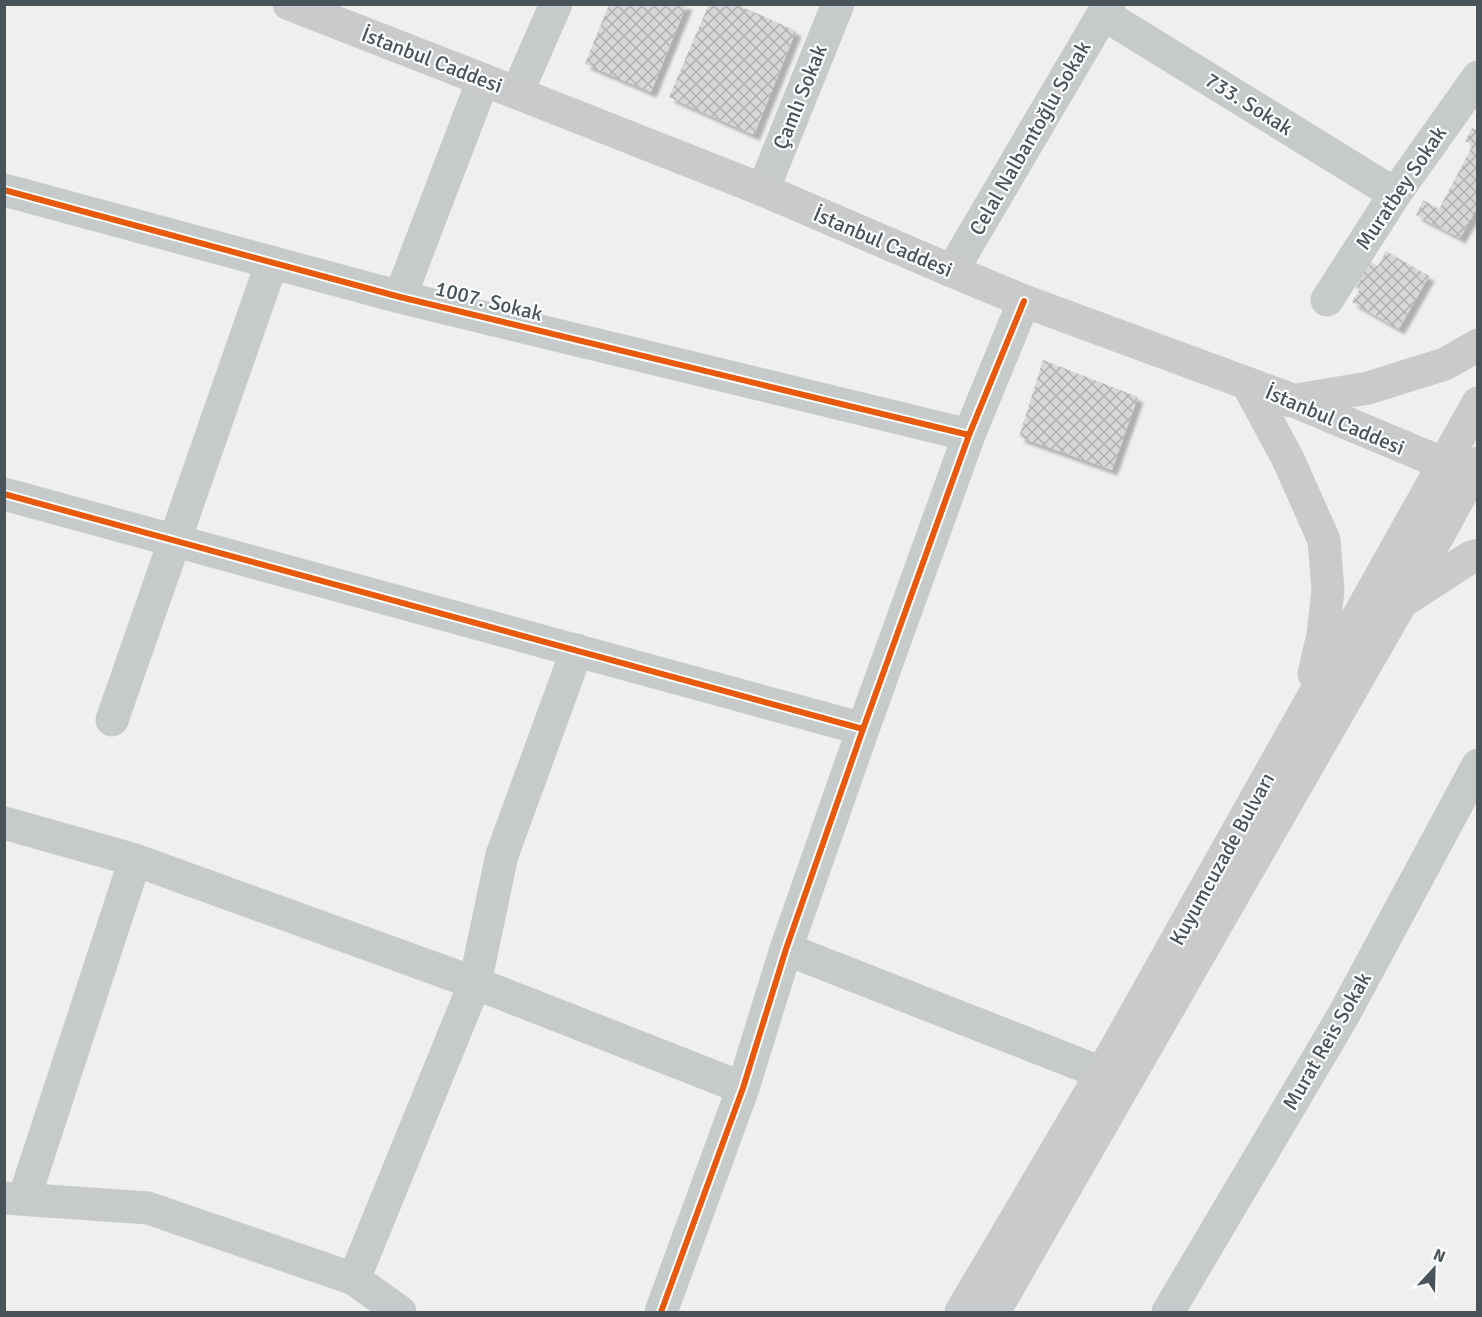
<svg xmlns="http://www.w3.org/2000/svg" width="1482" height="1317" viewBox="0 0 1482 1317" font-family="Signika,sans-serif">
  <defs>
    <pattern id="building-cross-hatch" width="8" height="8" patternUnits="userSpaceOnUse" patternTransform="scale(1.5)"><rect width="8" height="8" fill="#d6d7d8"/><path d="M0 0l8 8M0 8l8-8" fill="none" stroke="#b0b1b2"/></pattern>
    <filter id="shadow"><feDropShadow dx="5.5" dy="5.5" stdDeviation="1.5" flood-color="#0004"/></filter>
  </defs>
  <rect width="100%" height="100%" fill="#f0efef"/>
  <!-- building -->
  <path fill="url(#building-cross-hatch)" filter="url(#shadow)" d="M609,4H687L651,92L585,64Z
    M709,4H736L796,31L754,135L669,97Z
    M1472,128L1478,131V206L1460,238L1416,215L1423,200L1439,209L1473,145L1465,141Z
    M1386,251L1429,276L1399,329L1352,302L1361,287L1350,281L1363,258L1378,266Z
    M1043,360L1138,397L1112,470L1019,437Z"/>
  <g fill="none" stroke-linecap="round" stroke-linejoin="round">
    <!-- street -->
    <path stroke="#c7cacb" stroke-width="33" d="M1103,14L1395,194
      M517,93L556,4
      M4,190L400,297L969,435
      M763,190L838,4
      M952,271L1109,4
      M400,297L483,80
      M1327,300L1395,194L1478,77
      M4,494L863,729
      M112,720L272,262
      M4,823L135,860L475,983L502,855L577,650
      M786,949L1102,1073
      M4,1198L148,1208L354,1279L400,1312
      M24,1199L135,860
      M354,1279L475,983L743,1088
      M661,1312L743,1088L786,949L863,729L969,435L1024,301
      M1168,1312L1343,1016L1478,765"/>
    <!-- secondary -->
    <path stroke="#c8cacc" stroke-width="33" d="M289,4L517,93L763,190L952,271L1024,301L1282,396L1478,478
      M1247,383L1288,459L1324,540L1328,590L1323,635L1314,674
      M1291,401L1368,388L1445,364L1478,345
      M1405,600L1471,557L1478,555
      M961,1312L1102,1073L1478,403
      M994,1312L1401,603L1478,463"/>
    <defs>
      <path id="cycleway" d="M4,190L400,297L969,435
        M4,494L863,729
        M661,1312L743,1088L786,949L863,729L969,435L1024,301"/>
    </defs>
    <!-- cycleway casing -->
    <use href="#cycleway" stroke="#fff" stroke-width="10"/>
    <!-- cycleway -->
    <use href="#cycleway" stroke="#e8590c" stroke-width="6"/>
  </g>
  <g text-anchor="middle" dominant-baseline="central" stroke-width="4.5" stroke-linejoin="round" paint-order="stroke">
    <!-- street labels -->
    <g font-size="21" fill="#48535a" stroke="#fff">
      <text transform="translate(432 60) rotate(21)">İstanbul Caddesi</text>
      <text transform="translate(800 97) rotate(-68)">Çamlı Sokak</text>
      <text transform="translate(1249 104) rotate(32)">733. Sokak</text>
      <text transform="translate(1030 138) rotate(-60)">Celal Nalbantoğlu Sokak</text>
      <text transform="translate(1401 188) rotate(-56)">Muratbey Sokak</text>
      <text transform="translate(883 242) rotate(23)">İstanbul Caddesi</text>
      <text transform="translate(489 301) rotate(14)">1007. Sokak</text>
      <text transform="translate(1335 420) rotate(23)">İstanbul Caddesi</text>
      <text transform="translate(1222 859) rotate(-61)">Kuyumcuzade Bulvarı</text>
      <text transform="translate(1327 1041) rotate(-60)">Murat Reis Sokak</text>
    </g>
  </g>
  <!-- border -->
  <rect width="1482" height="1317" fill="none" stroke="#48535a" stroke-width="12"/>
  <!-- north arrow -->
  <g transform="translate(1434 1269) rotate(22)" stroke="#ffffff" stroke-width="4.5" paint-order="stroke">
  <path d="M0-4.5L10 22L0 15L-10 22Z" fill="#48535a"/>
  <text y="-9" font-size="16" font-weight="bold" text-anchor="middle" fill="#48535a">N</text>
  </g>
</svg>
